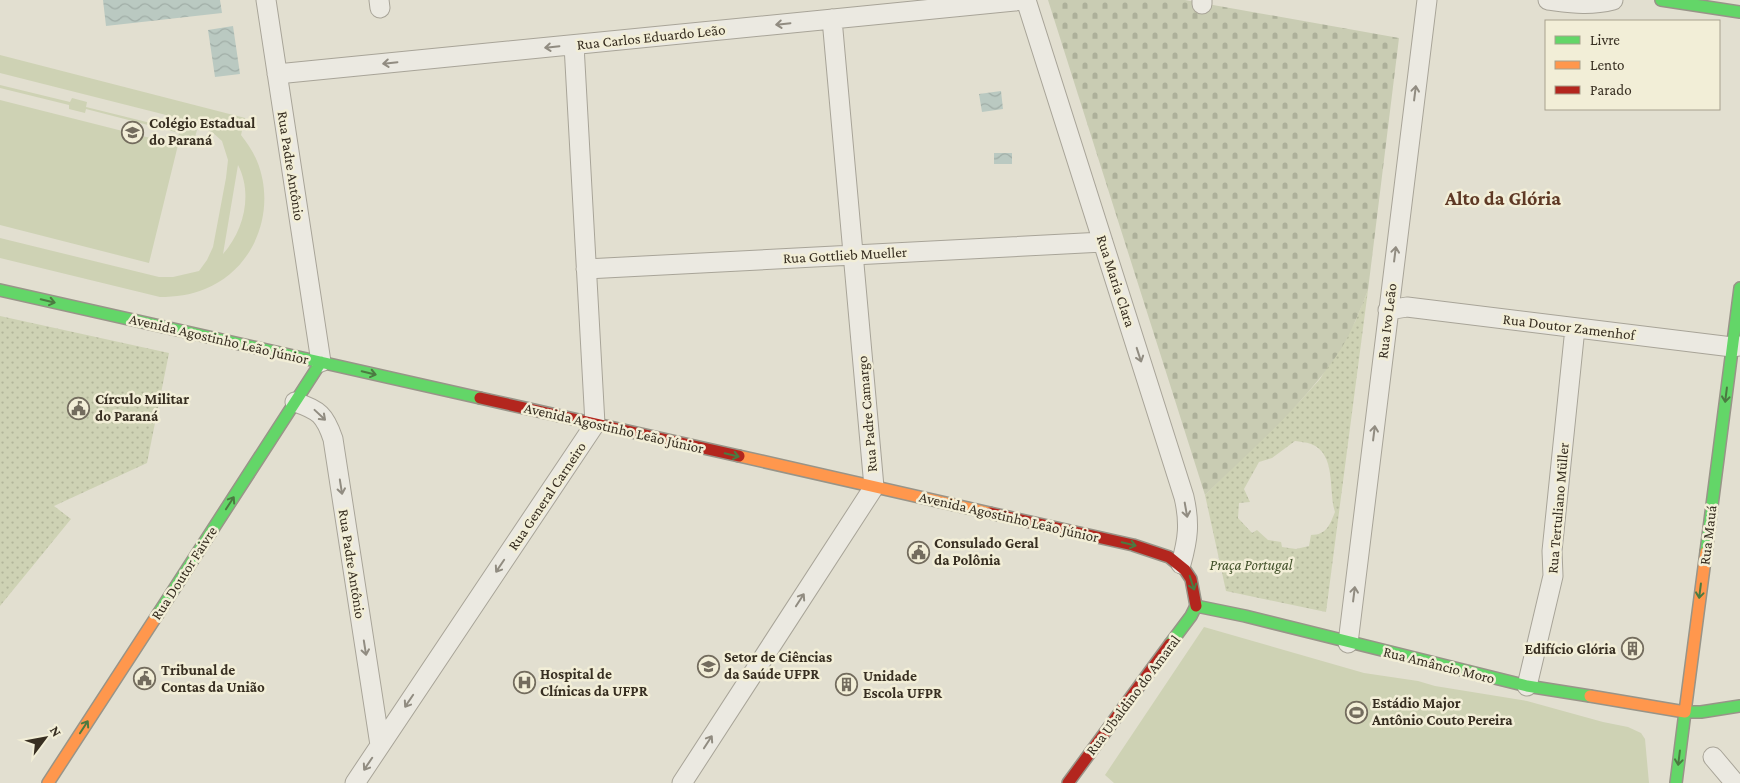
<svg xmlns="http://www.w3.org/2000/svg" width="1740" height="783" viewBox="0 0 1740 783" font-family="'Crimson Pro',serif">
  <defs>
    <pattern id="green-dots" width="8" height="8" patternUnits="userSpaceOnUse" patternTransform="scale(1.25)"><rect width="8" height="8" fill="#ced2b4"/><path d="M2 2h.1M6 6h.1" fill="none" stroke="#b2b59a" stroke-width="1.8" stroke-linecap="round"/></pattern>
    <pattern id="cemetery-stones" width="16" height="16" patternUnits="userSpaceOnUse" patternTransform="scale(1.25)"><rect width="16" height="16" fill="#c9ccb3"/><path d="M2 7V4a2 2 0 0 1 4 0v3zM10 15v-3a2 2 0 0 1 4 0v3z" fill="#adb09a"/></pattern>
    <pattern id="water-waves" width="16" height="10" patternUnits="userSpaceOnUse" patternTransform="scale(1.25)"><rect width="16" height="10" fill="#bac9c1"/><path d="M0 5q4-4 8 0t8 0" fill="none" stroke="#a0ada6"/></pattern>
  </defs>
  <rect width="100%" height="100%" fill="#e2dfd0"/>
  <!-- green -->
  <path fill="url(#green-dots)" fill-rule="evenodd" d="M1368,290L1326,612L1226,591L1205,495L1301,400L1320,379L1355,322ZM1295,441C1300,442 1306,442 1311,444C1337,454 1328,491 1335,512C1330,524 1327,535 1311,535L1309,546L1296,549L1282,547L1281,542L1268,540L1257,530L1252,533L1238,518L1239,503L1250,502L1244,489L1259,462L1272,458Z
    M0,316L169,353L147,463L54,506L71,519L0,606Z"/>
  <!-- cemetery -->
  <path fill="url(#cemetery-stones)" d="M1048,0H1185L1399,38L1368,290C1360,310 1352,331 1341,349C1305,404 1252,449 1205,495Z"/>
  <!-- pitch -->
  <path fill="#ced2b4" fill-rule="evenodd" d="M0,55L245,118L241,135C247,143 253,151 257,161C277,210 255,269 205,289C191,295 175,297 160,297L0,258V238L159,277H173L199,271L207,260L213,247L226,178L228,160L222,141L212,132L186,120L0,73ZM238,165C253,194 244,230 223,254Z
    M0,85L70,102L72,98L87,102L86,107L179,130L181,126L197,130L194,141L178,137L179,133L86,109L85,113L69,109V105L0,88Z
    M0,100L178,145L149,263L0,225Z
    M1204,627L1364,673L1418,681L1435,686L1527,701L1603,722L1628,727L1641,733L1645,739L1649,783H1114L1105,775Z"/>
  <!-- water -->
  <path fill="url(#water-waves)" d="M103,0H220L222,13L106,26Z
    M233,26L240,74L215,77L208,30Z
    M1001,91L1003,109L982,112L979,94Z
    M994,153H1012V164H994Z"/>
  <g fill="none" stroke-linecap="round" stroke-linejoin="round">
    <defs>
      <path id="street" d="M266,0L321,362
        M379,0L380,8
        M1026,0L1184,497C1190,523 1188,539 1181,564
        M1202,0V4
        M1548,0C1572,3 1589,6 1613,0
        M277,74L1024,0
        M586,269L1103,242
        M1388,310L1407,307L1732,347L1740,346
        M295,402C319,410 325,415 333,439L380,745
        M1348,643L1427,0
        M1527,686L1553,576L1552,551L1575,328
        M1713,757L1735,783
        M355,783L595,424L574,45
        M682,783L874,487L832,19"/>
      <path id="fast" d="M1661,0L1740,12
        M0,290L480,398
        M1706,552L1740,288
        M158,614L321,362
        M1170,644L1191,616L1196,606L1245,616L1527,686L1590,696
        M1676,783L1685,712H1701L1740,706"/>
      <path id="slow" d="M739,456L990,513
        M1590,696L1685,712L1706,552
        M48,783L158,614"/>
      <path id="jam" d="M480,398L739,456
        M990,513L1133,545L1169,557L1185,570L1191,579L1196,606
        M1068,783L1170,644"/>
    </defs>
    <!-- street casing -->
    <use href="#street" stroke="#a8a498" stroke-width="21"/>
    <!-- fast casing -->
    <use href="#fast" stroke="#989488" stroke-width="14"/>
    <!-- slow casing -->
    <use href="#slow" stroke="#989488" stroke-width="14"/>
    <!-- jam casing -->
    <use href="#jam" stroke="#989488" stroke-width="14"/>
    <!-- street -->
    <use href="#street" stroke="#ebe9e1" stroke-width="19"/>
    <!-- fast -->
    <use href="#fast" stroke="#63d668" stroke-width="11"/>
    <!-- slow -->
    <use href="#slow" stroke="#ff974d" stroke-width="11"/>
    <!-- jam -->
    <use href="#jam" stroke="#b3261e" stroke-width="11"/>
  </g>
  <!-- one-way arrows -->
  <defs><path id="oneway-shaft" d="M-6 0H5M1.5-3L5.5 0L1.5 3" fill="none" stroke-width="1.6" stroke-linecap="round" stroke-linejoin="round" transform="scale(1.25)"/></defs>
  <g stroke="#918c81">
    <use href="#oneway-shaft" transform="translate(783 24) rotate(174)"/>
    <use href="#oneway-shaft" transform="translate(552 47) rotate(174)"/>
    <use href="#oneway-shaft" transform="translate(390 63) rotate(174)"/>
    <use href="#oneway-shaft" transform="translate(1415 93) rotate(-83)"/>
    <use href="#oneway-shaft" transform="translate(1395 254) rotate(-83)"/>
    <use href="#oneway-shaft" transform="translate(1139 355) rotate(72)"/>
    <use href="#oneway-shaft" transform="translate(320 415) rotate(43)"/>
    <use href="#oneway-shaft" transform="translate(1374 433) rotate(-83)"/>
    <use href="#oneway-shaft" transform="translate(341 487) rotate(81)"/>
    <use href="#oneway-shaft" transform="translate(1186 510) rotate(80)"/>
    <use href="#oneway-shaft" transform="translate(500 566) rotate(124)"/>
    <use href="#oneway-shaft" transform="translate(1354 594) rotate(-83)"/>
    <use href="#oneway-shaft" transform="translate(800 600) rotate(-57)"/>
    <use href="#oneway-shaft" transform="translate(365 648) rotate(81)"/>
    <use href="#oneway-shaft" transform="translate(409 701) rotate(124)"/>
    <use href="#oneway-shaft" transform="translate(708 742) rotate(-57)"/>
    <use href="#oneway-shaft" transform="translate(368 764) rotate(124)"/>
  </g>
  <g stroke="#4b7a41">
    <use href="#oneway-shaft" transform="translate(48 301) rotate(13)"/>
    <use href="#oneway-shaft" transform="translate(369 373) rotate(13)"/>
    <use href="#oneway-shaft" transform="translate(1726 395) rotate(97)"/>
    <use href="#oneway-shaft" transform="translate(732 455) rotate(13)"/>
    <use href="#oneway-shaft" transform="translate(230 503) rotate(-57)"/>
    <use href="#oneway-shaft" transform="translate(1129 544) rotate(14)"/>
    <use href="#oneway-shaft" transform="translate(1192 583) rotate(72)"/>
    <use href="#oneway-shaft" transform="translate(1700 591) rotate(97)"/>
    <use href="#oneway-shaft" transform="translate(84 727) rotate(-57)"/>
    <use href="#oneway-shaft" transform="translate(1679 758) rotate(97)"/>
  </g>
  <!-- icons -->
  <defs>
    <symbol id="school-ring" viewBox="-11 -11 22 22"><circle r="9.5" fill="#f2eed7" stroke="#736c5e" stroke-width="1.5"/><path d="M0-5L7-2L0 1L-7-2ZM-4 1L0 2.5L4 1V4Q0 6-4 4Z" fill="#736c5e"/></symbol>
    <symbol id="civic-ring" viewBox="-11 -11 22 22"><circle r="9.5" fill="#f2eed7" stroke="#736c5e" stroke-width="1.5"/><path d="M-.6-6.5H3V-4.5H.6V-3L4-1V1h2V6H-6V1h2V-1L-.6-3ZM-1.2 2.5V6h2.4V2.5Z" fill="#736c5e"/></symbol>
    <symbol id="building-ring" viewBox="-11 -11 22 22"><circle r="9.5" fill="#f2eed7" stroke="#736c5e" stroke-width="1.5"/><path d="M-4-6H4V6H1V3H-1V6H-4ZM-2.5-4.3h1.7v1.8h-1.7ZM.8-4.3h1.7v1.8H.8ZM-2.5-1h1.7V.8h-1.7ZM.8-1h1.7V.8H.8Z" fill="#736c5e"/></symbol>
    <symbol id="university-ring" viewBox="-11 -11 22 22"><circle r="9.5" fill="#f2eed7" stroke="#736c5e" stroke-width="1.5"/><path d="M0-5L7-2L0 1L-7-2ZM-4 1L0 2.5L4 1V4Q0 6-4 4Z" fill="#736c5e"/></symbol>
    <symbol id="hospital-ring" viewBox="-11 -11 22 22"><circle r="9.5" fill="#f2eed7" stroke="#736c5e" stroke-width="1.5"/><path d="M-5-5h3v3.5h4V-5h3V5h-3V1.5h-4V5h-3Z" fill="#736c5e"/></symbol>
    <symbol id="stadium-ring" viewBox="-11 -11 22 22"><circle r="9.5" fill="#f2eed7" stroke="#736c5e" stroke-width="1.5"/><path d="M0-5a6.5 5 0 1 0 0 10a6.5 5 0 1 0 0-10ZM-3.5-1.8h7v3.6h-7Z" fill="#736c5e"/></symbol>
  </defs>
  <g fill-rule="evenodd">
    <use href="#school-ring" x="120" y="120" width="25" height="25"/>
    <use href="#civic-ring" x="66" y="396" width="25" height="25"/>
    <use href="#civic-ring" x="906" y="540" width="25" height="25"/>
    <use href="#building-ring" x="1620" y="636" width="25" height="25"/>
    <use href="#university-ring" x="696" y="654" width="25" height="25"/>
    <use href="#civic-ring" x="132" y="666" width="25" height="25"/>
    <use href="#hospital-ring" x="512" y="670" width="25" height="25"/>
    <use href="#building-ring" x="834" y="672" width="25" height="25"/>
    <use href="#stadium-ring" x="1344" y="700" width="25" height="25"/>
  </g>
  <g text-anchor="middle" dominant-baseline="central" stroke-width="5" stroke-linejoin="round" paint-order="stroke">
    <!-- street labels -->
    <g font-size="15" fill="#372e21" stroke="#f2eed7">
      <text transform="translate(651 37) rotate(-6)">Rua Carlos Eduardo Leão</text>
      <text transform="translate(291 166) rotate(81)">Rua Padre Antônio</text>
      <text transform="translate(845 255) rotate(-3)">Rua Gottlieb Mueller</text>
      <text transform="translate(1116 281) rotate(72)">Rua Maria Clara</text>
      <text transform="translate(1387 321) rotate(-83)">Rua Ivo Leão</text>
      <text transform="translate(1569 327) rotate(7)">Rua Doutor Zamenhof</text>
      <text transform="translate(219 339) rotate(13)">Avenida Agostinho Leão Júnior</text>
      <text transform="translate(867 414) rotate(-95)">Rua Padre Camargo</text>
      <text transform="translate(614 428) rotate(13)">Avenida Agostinho Leão Júnior</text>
      <text transform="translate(547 496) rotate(-56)">Rua General Carneiro</text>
      <text transform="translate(1558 508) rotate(-85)">Rua Tertuliano Müller</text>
      <text transform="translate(1009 517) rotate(13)">Avenida Agostinho Leão Júnior</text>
      <text transform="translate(1708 535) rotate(-83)">Rua Mauá</text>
      <text transform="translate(352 564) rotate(81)">Rua Padre Antônio</text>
      <text transform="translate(184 573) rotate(-57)">Rua Doutor Faivre</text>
      <text transform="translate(1439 665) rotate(14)">Rua Amâncio Moro</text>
      <text transform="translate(1133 695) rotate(-53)">Rua Ubaldino do Amaral</text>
    </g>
    <!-- poi labels -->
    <g font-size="15" font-weight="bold" fill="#372e21" stroke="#f2eed7" text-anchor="start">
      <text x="149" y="123">Colégio Estadual<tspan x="149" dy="17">do Paraná</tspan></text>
      <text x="95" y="399">Círculo Militar<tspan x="95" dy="17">do Paraná</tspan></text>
      <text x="934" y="543">Consulado Geral<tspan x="934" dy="17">da Polônia</tspan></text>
      <text x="1616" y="649" text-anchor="end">Edifício Glória</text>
      <text x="724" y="657">Setor de Ciências<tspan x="724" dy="17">da Saúde UFPR</tspan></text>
      <text x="161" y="670">Tribunal de<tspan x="161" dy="17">Contas da União</tspan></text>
      <text x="540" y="674">Hospital de<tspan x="540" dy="17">Clínicas da UFPR</tspan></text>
      <text x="863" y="676">Unidade<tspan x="863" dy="17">Escola UFPR</tspan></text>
      <text x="1372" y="703">Estádio Major<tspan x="1372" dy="17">Antônio Couto Pereira</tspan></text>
    </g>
    <!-- park labels -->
    <g font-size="15" font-style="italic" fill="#42512a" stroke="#f2eed7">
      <text x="1251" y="565">Praça Portugal</text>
    </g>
    <!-- district labels -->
    <g font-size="20" font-weight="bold" fill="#5f3925" stroke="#f2eed7">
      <text x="1503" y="198">Alto da Glória</text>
    </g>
  </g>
  <!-- legend -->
  <rect x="1545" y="20" width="175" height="90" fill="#f2eed7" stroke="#a7a18e"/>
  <rect x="1555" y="36" width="25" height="8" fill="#63d668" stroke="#a7a18e"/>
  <text x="1590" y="45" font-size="15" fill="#372e21">Livre</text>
  <rect x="1555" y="61" width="25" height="8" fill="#ff974d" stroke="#a7a18e"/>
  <text x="1590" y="70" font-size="15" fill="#372e21">Lento</text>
  <rect x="1555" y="86" width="25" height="8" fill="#b3261e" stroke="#a7a18e"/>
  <text x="1590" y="95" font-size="15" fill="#372e21">Parado</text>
  <!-- north arrow -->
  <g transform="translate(45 738) rotate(58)" stroke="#f2eed7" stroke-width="4" paint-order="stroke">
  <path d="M0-4L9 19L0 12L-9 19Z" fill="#372e21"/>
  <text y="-8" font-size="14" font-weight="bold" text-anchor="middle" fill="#372e21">N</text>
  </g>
</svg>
